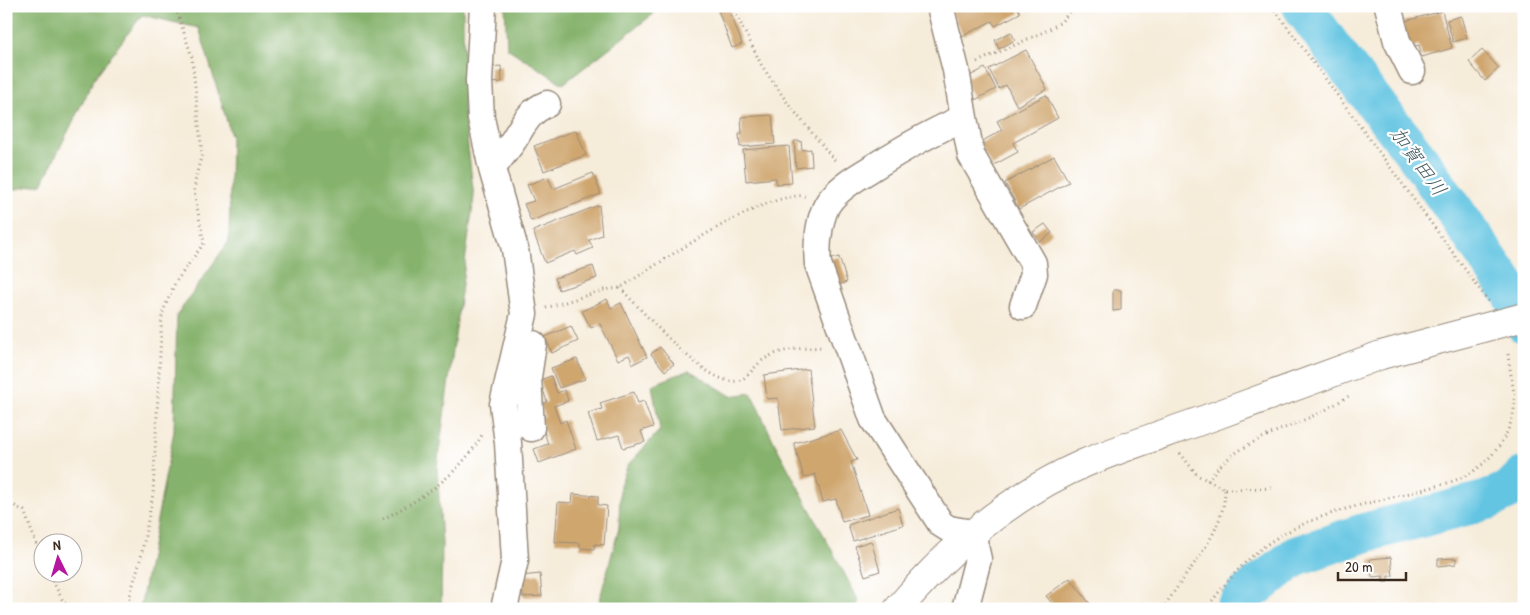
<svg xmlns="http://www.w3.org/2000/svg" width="1530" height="615" viewBox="0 0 1530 615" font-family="'Patrick Hand','Klee One',sans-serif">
  <rect width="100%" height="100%" fill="#fff"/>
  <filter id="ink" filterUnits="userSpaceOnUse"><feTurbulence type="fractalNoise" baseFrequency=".02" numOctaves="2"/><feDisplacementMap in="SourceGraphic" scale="10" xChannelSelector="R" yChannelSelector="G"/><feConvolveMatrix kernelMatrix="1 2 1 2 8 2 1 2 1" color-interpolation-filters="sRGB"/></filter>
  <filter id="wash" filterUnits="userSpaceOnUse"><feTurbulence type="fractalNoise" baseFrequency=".0096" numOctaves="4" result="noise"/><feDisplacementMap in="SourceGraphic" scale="20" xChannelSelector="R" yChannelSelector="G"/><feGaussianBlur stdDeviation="1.12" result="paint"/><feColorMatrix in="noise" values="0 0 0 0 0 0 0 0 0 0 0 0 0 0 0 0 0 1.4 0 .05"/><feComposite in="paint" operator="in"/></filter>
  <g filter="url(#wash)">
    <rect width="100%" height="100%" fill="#f6ecda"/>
    <!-- forest -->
    <path fill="#85b26c" stroke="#606e45" d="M6,6H463L464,113L474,197L437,467L442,543L441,609H140L174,431L177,315L229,241L231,135L199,28L142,15L95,77L42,184L6,191Z
      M505,6H655L652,15L563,84L507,48Z
      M689,370L731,396L751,393L774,442L859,601L855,609H597L619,528L620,485L628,465L660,430L652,385Z"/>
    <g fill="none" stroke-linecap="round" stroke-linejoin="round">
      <!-- river -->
      <path stroke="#64c5e2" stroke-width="40" d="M1302,6L1335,52L1418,158L1513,295L1524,323
        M1235,609L1247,594L1296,556L1364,533L1488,500L1511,489L1524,476"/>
    </g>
    <g id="blocks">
      <!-- building -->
      <path fill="#cfa66e" d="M728,6L742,44L732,48L718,10Z
        M961,6H1017L1020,13L995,26L992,21L963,36L951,11Z
        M1442,11L1452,48L1422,57L1419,45L1409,48L1402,22Z
        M1461,16L1467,38L1453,42L1447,20Z
        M1011,32L1015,40L999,49L995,40Z
        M1026,50L1047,89L1017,106L1006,85L999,89L989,69Z
        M1482,50L1499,68L1485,81L1469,62Z
        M501,66L502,82L491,83L490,67Z
        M985,68L996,89L975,100L964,79Z
        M1046,95L1058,118L1013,143L1018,152L992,166L979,143L1002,130L997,121Z
        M772,115L775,144L740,147L739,134H742L741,117Z
        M576,130L586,155L544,171L534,146Z
        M794,141H801L802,150L811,149L812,166L796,168Z
        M789,146L792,183L776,184V178L746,181L743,150Z
        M1054,156L1069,182L1019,209L1005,183Z
        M593,173L601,194L531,221L524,204L534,201L527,185L548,177L553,189Z
        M599,205L602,235L589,240L593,248L577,255L575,251L545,263L533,231Z
        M1045,224L1052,233L1040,242L1033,232Z
        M839,257L847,282L838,285L830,259Z
        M593,266L597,278L559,290L555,278Z
        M1113,290H1121V310L1113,311Z
        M607,299L611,308L621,303L647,357L633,364L629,355L618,360L600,324L591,328L582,311Z
        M571,326L578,341L552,353L545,337Z
        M660,347L674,364L665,371L651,354Z
        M577,359L585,379L559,388L551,368Z
        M808,369L815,426L782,430L778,398L767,399L764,375Z
        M551,376L557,393L565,390L568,401L554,406L560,423L566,420L576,449L539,463L534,449L548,444L540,419L545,417L540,404L547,402L540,380Z
        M634,392L638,403L644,401L653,427L641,431L645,442L623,448L619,435L597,441L588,413L602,409L600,403Z
        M841,430L857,460L851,462L868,515L842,522L836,499L823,502L815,474L804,478L794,443Z
        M573,494L598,496V505L607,506L604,545L595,544L594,549L580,548V543L555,542L558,502L572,503Z
        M898,508L903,525L853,541L848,525Z
        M871,541L880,571L865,576L855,546Z
        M1391,557L1393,576H1388V582H1383V576L1372,577L1370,559Z
        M1456,558V564L1438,566V559Z
        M540,574L542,596L523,597L521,576Z
        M1070,578L1091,605L1087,609H1050L1054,606L1046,596Z"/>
    </g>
  </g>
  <g filter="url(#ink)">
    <use href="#blocks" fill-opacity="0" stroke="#988b7c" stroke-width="1"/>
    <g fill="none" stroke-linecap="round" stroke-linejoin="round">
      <defs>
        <path id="minor" d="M483,6L479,81L481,118L492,169L515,249L524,314L503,404L508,443L515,560L504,609
          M940,6L956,70L964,118C931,132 902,149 872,168C859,176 843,185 832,198C819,212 816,245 818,264L873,419L941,524L949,529L972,533L978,559L965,609
          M1388,6L1397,41L1412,71
          M964,118L971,155L1033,263L1034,274L1023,306
          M492,169C498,160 505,152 511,144C522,128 527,112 547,104
          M531,428L528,377L533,344"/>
        <path id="tertiary" d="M898,609C949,548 1012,495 1085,463C1128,445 1173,431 1217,415C1272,395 1327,375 1381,355"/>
      </defs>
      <!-- minor casing -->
      <use href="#minor" stroke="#988b7c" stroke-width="29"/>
      <!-- tertiary casing -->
      <use href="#tertiary" stroke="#988b7c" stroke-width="30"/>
      <!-- path -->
      <path stroke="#988b7c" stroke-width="3" stroke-dasharray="1 4" stroke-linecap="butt" d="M732,6L762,66L789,105L837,163
        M1272,6L1489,302
        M977,62L1048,30L1061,22L1075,6
        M620,288C641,308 706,387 737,381C748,379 754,366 763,360C781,348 801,349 822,347
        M546,308L604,290L620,288C660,263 761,192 805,196
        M1208,481C1230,445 1279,432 1315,415C1327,410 1338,402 1349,396
        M1225,489L1273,488
        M6,501L24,511L42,559
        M383,519C423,498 459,475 482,435
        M48,572L63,601L71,609
        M126,609L141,557L153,494L162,314L175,283L204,243L194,191L196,176L202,154L192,57L175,6
        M1163,609C1185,571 1225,535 1225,489L1197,475L1180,453
        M1206,609C1230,577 1254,548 1291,530C1328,511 1369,503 1410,493C1428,488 1450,484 1467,475C1491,462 1510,436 1514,409C1516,394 1509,369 1508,353"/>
      <!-- minor -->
      <use href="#minor" stroke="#fff" stroke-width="26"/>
      <!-- tertiary -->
      <use href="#tertiary" stroke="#fff" stroke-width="28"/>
      <defs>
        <path id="tertiary-bridge" d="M1381,355L1524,317"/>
      </defs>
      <!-- tertiary-bridge casing -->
      <use href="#tertiary-bridge" stroke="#988b7c" stroke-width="30" stroke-linecap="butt"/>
      <!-- tertiary-bridge -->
      <use href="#tertiary-bridge" stroke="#fff" stroke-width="28"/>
    </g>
  </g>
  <g text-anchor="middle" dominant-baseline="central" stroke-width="4.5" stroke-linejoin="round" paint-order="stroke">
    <!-- water labels -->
    <g font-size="20" font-style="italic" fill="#496063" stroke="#fff">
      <text transform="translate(1419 161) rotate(54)">加賀田川</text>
    </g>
  </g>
  <!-- margin -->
  <rect width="1530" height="615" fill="none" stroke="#fff" stroke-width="25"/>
  <!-- north arrow -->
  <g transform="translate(58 558) rotate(355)"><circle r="24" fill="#ffffff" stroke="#b1aaa5"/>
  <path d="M0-4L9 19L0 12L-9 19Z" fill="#b5179e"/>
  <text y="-8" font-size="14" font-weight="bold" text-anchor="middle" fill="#3b2a1e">N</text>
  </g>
  <!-- scale -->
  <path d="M1338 572v8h68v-8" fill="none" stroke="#3b2a1e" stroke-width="2.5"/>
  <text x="1345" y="572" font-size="15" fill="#3b2a1e" stroke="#ffffff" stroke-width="4" paint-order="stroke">20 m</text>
</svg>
